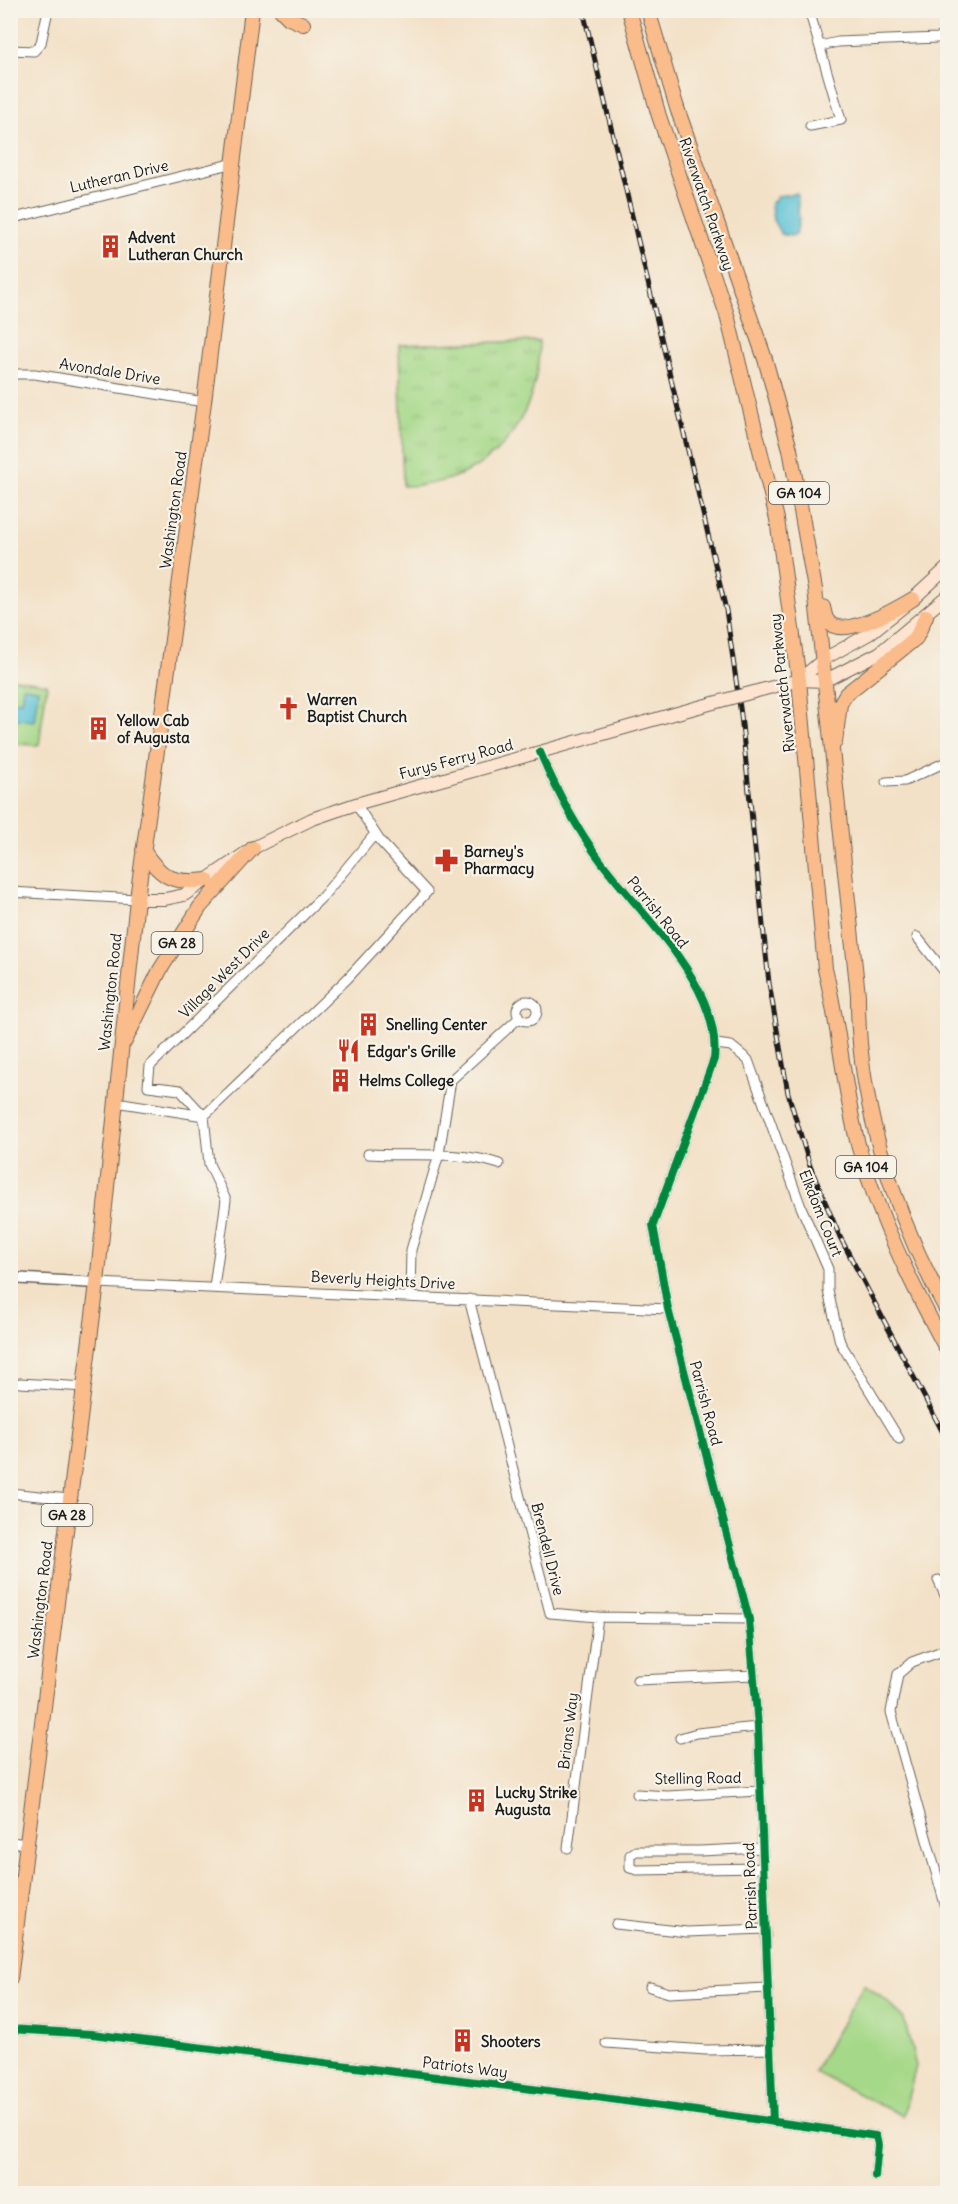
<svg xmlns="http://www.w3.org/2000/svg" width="958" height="2204" viewBox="0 0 958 2204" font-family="Delius,sans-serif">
  <defs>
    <pattern id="park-tufts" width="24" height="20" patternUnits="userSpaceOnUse" patternTransform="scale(1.5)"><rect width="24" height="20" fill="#a5d888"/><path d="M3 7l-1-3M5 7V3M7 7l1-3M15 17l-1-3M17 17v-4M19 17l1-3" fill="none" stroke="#8db975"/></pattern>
  </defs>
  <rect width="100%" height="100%" fill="#f7f3e8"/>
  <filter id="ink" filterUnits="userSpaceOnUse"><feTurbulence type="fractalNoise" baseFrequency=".0167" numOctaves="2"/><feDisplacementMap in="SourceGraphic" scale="12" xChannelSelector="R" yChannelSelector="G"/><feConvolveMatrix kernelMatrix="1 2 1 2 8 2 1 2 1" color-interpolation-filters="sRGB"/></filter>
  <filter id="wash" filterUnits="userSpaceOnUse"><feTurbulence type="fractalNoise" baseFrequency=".008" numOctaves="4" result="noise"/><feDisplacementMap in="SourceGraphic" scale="24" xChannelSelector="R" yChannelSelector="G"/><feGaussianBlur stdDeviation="1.35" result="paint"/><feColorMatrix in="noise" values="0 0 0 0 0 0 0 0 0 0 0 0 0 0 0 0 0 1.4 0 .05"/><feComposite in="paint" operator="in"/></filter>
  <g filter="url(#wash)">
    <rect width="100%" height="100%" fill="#f3e1c7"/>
    <!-- grass -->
    <path fill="#a5d888" stroke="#607a52" stroke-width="1.5" d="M864,1984L887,2001L904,2019L916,2066L903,2116L814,2072Z"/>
    <!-- park -->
    <path fill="url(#park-tufts)" stroke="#607a52" stroke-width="1.5" d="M539,341C540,423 488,486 403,486L399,345Z
      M11,678L47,684L39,745L11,744Z"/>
    <!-- water -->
    <path fill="#58c1d5" stroke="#3a6e78" stroke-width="1.5" d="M797,193L799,220L796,234L791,236L781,234L773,220L771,204L778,196Z
      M23,687L38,689L34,721L11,718V700L21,701Z"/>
  </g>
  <g filter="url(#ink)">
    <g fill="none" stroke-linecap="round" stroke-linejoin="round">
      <defs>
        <path id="minor" d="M809,10L841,120L810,126
          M820,46L838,42L938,38L948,34
          M10,50L34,51L41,43L48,10
          M10,219L234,163
          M10,374H35L204,402
          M540,752C556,790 575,826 600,860C641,916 722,985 714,1059L653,1225L668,1309L749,1619L758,1727L773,2122
          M886,782L905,781L948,761
          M10,892L137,899
          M917,937L948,976
          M517 1011a10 10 0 1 1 20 0a10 10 0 1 1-20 0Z
          M948,1009V1015
          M716,1044L731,1046L748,1060L801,1207L828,1269V1291L840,1342L899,1439
          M116,1102L204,1116
          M204,1116L347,979L427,892L380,841L356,804
          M368,1154C412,1157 457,1150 499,1164
          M97,1283L668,1309
          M214,1287L226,1200L209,1164L204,1116L180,1090L148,1086L150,1066L323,896L375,834
          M410,1296L411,1250L439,1154L451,1080L519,1018
          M469,1299L550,1613L598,1617L749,1619
          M20,1383L85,1387
          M10,1493L69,1499
          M938,1580L948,1602
          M948,1649L912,1662L898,1674L891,1712L948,1915
          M637,1680L754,1675
          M680,1738L697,1733L758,1727
          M637,1794L667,1796L760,1791
          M10,1842L28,1844
          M568,1848L598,1617
          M762,1848L700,1851H636L630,1855V1868L637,1870L762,1868
          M616,1924L687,1932L765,1929
          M650,1987L669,1993L767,1988
          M10,2029L92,2034L596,2097L876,2136L878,2145L875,2176
          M606,2043L706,2050L770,2049"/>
        <path id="tertiary" d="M10,1278L97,1283"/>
        <path id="secondary" d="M799,680L824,659L869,634L913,599L948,567
          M761,690L799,680L824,681L879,653L948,595
          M137,899H165L184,895L253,848L312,819L356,804L695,708"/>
        <path id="primary" d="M281,10L289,18L303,24
          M629,10L659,116L727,315L777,519L799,680L825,969C840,1028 843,1089 859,1148C879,1219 913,1287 948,1352
          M648,10L677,108L765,359L790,449L815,589L858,995C857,1105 896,1218 948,1313
          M823,607C824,611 825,617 827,620C841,642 898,608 913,599
          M835,742L840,704L846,694L916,638L926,616
          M143,850C161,879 175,884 207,880
          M125,1041L160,970L200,907L253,848
          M10,1979L97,1283L137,899L204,402L252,10"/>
      </defs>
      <!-- minor casing -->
      <use href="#minor" stroke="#676158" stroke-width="11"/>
      <!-- tertiary casing -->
      <use href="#tertiary" stroke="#676158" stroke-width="13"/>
      <!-- secondary casing -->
      <use href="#secondary" stroke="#676158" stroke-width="14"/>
      <!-- primary casing -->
      <use href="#primary" stroke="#676158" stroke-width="16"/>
      <!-- minor -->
      <use href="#minor" stroke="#fff" stroke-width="9"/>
      <!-- tertiary -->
      <use href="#tertiary" stroke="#fff" stroke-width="10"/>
      <!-- secondary -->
      <use href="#secondary" stroke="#fde4d1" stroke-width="12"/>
      <!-- primary -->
      <use href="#primary" stroke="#fabc8b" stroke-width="14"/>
      <defs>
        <path id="rail" d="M583,10L726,610L741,715L769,983L788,1093L810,1166L840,1237L948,1442"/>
      </defs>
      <!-- rail casing -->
      <use href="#rail" stroke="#1c1c1c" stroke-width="5"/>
      <!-- rail -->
      <use href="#rail" stroke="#f7f3e8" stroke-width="3" stroke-dasharray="9" stroke-linecap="butt"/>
      <defs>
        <path id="secondary-bridge" d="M695,708L761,690"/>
      </defs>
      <!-- secondary-bridge casing -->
      <use href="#secondary-bridge" stroke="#676158" stroke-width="14" stroke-linecap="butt"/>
      <!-- secondary-bridge -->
      <use href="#secondary-bridge" stroke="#fde4d1" stroke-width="12"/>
      <defs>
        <path id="cycleway" d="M540,752C556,790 575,826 600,860C641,916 722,985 714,1059L653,1225L668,1309L749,1619L758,1727L773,2122
          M10,2029L92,2034L596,2097L876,2136L878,2145L875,2176"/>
      </defs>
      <!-- cycleway casing -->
      <use href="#cycleway" stroke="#f7f3e8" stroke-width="11"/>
      <!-- cycleway -->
      <use href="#cycleway" stroke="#00873e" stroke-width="8"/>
    </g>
  </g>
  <!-- icons -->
  <defs>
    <symbol id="building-bare" viewBox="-9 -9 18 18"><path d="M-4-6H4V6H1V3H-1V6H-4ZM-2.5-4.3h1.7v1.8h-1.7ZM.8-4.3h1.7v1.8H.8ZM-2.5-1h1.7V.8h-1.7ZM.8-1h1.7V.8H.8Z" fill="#c8321e" stroke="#f7f3e8" stroke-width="2.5" paint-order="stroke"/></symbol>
    <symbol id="church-bare" viewBox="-9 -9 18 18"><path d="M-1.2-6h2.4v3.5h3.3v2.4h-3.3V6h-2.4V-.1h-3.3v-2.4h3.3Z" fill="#c8321e" stroke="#f7f3e8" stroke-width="2.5" paint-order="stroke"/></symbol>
    <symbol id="pharmacy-bare" viewBox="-9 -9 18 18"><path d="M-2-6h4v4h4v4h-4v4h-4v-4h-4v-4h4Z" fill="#c8321e" stroke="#f7f3e8" stroke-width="2.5" paint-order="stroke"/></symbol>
    <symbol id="restaurant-bare" viewBox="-9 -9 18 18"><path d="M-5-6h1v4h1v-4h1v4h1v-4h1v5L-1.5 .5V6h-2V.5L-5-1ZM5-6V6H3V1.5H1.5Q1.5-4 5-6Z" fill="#c8321e" stroke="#f7f3e8" stroke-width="2.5" paint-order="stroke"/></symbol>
  </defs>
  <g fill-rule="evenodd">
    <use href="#building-bare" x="94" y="230" width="33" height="33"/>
    <use href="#church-bare" x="272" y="692" width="33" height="33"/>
    <use href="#building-bare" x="82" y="712" width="33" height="33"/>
    <use href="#pharmacy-bare" x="430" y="844" width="33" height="33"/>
    <use href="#building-bare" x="352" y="1008" width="33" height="33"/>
    <use href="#restaurant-bare" x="332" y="1034" width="33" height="33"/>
    <use href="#building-bare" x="324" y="1064" width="33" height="33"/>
    <use href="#building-bare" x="460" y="1784" width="33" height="33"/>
    <use href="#building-bare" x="446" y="2024" width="33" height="33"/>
  </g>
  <g text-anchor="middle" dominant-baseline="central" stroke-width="4.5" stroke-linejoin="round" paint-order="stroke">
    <!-- shield labels -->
    <g fill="#f7f3e8" stroke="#5e5c59" stroke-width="1.5">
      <rect x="769" y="482" width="60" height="22" rx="4.5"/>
      <rect x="151.5" y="932" width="51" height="22" rx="4.5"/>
      <rect x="836" y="1156" width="60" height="22" rx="4.5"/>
      <rect x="41.5" y="1504" width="51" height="22" rx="4.5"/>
    </g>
    <g font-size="14" font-weight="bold" fill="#1c1c1c">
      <text x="799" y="493">GA 104</text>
      <text x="177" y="943">GA 28</text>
      <text x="866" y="1167">GA 104</text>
      <text x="67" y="1515">GA 28</text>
    </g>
    <!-- street labels -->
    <g font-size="15" fill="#1c1c1c" stroke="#f7f3e8">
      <text transform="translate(119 176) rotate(-13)">Lutheran Drive</text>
      <text transform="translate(707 204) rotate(71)">Riverwatch Parkway</text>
      <text transform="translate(110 371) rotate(9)">Avondale Drive</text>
      <text transform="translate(173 510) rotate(-82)">Washington Road</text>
      <text transform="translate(782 683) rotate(-96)">Riverwatch Parkway</text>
      <text transform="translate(456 759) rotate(-15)">Furys Ferry Road</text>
      <text transform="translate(658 912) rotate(51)">Parrish Road</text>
      <text transform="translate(224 973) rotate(-45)">Village West Drive</text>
      <text transform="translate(110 992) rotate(-84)">Washington Road</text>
      <text transform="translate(821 1213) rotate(68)">Elkdom Court</text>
      <text transform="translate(383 1280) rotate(3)">Beverly Heights Drive</text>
      <text transform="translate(706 1403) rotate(75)">Parrish Road</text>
      <text transform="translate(548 1549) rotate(76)">Brendell Drive</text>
      <text transform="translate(40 1600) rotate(-83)">Washington Road</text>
      <text transform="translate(568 1731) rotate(-83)">Brians Way</text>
      <text transform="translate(698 1778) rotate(-1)">Stelling Road</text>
      <text transform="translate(750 1886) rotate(-92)">Parrish Road</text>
      <text transform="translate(465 2067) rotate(7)">Patriots Way</text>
    </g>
    <!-- poi labels -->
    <g font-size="15" font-weight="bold" fill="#1c1c1c" stroke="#f7f3e8" text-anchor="start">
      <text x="128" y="237">Advent<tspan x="128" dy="17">Lutheran Church</tspan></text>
      <text x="307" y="699">Warren<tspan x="307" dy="17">Baptist Church</tspan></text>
      <text x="117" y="720">Yellow Cab<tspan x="117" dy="17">of Augusta</tspan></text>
      <text x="464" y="851">Barney's<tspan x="464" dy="17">Pharmacy</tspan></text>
      <text x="386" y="1024">Snelling Center</text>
      <text x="367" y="1051">Edgar's Grille</text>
      <text x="359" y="1080">Helms College</text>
      <text x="495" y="1792">Lucky Strike<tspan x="495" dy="17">Augusta</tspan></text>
      <text x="481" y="2041">Shooters</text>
    </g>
  </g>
  <!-- margin -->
  <rect width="958" height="2204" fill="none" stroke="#f7f3e8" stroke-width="36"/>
</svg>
